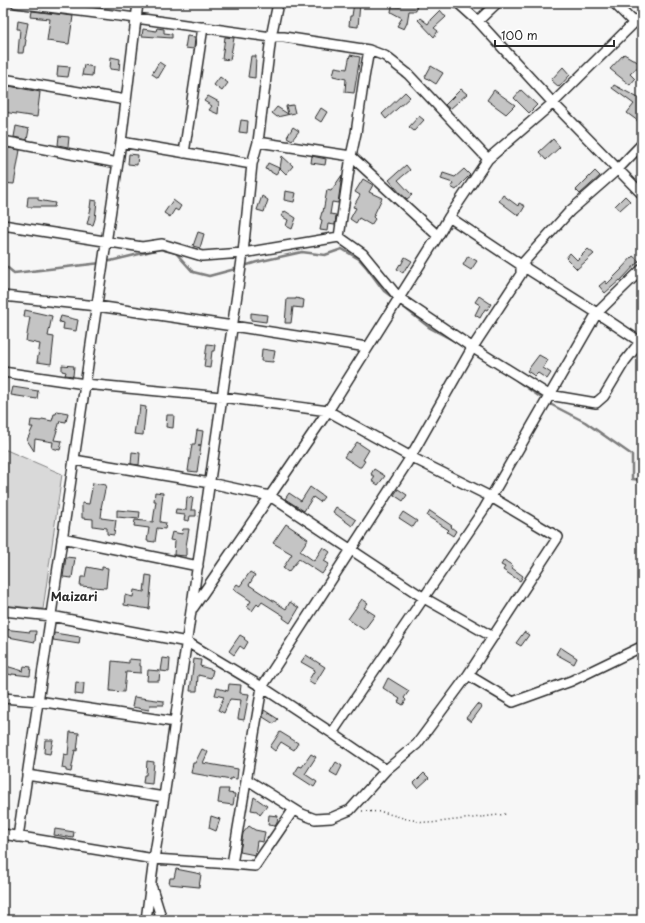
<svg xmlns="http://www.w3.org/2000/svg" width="645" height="923" viewBox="0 0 645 923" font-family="'Playpen Sans',sans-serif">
  <rect width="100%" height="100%" fill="#f7f7f7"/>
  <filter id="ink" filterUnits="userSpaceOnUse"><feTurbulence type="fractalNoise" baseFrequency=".025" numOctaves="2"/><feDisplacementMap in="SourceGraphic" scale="8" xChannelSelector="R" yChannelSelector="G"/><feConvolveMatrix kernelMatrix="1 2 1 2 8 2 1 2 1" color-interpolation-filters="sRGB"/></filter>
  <g filter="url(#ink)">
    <!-- green -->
    <path fill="#d9d9d9" stroke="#828282" d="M3,415L7,417L4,449L62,474L43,609L3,605Z"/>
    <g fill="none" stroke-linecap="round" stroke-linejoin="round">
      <!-- stream -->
      <path stroke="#7b7b7b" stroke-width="2.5" d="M106,262L160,249L176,253L193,272L209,276L239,268
        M3,264L14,273L101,263
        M244,266L257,262L302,252L325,255L342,249L359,259L367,268L384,291L396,300
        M401,305L430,328L460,344
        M516,380L550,404L585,422L632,455V479L642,480"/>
    </g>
    <!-- building -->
    <path fill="#c4c4c4" stroke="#2b2b2b" d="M354,3H360L358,27L349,26L350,16H352Z
      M400,3H417L416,11H409L407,23L404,29L397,26L402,18L391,12L392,6L400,7Z
      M440,10L446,17L434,28L438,31L434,37L418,20L420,18L428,24L430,21V20Z
      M32,11L73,16L69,44L47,41L50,19L31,17Z
      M18,21L28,23L25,39L26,40L25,46H24L23,53H18L20,29H17Z
      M157,28L164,29V33L172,34V38L142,36L143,29L156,31Z
      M187,36L195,37L194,49L185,48Z
      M225,37L234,38L230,60L222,59Z
      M624,54L641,64L630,74L635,79L630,85L610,69Z
      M350,55L360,57L354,93L345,92L346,79L333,76L335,67L347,69Z
      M251,56H256L255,78L248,77Z
      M111,57L120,59L119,70L110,69Z
      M159,62L165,66L158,78L152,74Z
      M84,65L93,67L92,76L82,75Z
      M58,66L70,67L68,77L57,76Z
      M431,66L443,73L436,84L425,77Z
      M563,67L570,75L559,87L551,80Z
      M220,77L228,83L222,91L214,85Z
      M614,85L642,100V124L627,113L634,104L612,88Z
      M4,86L9,87V86L40,92L37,117L3,112V95Z
      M461,89L467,94L450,109L445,105Z
      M494,90L515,105L506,114L487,100Z
      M521,90L537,105L529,113L514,98Z
      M405,92L410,97L386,119L382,114Z
      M208,96L219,102L218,114L209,110L212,106L204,101Z
      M293,105L295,113L277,117L272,113L277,107L288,114L286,106Z
      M321,108L327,112L321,122L315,118Z
      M419,116L424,120L414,131L409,127Z
      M241,120L248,121L247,133L239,132Z
      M16,126L29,129L27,140L14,137Z
      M293,127L299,131L292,140L287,137Z
      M59,136L69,137L68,147L58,145Z
      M553,139L560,147L546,160L539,152Z
      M3,147L20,150L14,184L3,183Z
      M129,154L138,155L137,165L128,164Z
      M282,156L293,166L286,174L280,168Z
      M312,156L326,159L325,165L311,163Z
      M268,163L279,168L276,175L271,172V171L265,169Z
      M406,165L410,170L398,180L412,195L407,199L400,193L389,180Z
      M464,169L470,175L462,183L456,190L451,187L453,183L441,179L443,173L455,177Z
      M595,171L600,176L580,194L576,190Z
      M342,175L338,203L332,202L330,214L336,215L335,225L328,224L327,231L320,230L322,220L320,219L322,212H323L327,190L331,191Z
      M363,179L373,185L369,192L382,198L373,217L375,219L371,225L359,218L356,223L350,219L356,208L353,207L360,195L355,192Z
      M285,191L296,193L294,202L284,200Z
      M503,195L518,206L519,203L525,206L519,216L499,201Z
      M262,196L268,200L264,212L257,210Z
      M625,196L630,201L620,210L615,206Z
      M28,197H38V200L55,203L54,207H27Z
      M91,200L97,201L95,219L93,225L87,224L91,208H90Z
      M173,200L181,206L178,211L175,209L170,217L164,213Z
      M285,211L296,218L292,229L286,226L288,220L281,216Z
      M198,232L204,234L200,248L193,246Z
      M588,249L594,254L577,269L566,258L570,253L577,260Z
      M468,256L477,261L471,270L463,265Z
      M633,256L639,261L620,281V280L605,293L599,286L605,281L607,284L622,269H621Z
      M405,257L412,261L408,267L407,266L403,273L397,269L400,264L401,265Z
      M479,296L491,304L487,310L485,309L480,318L475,315L480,305L475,302Z
      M296,298L304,300L303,308L293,307L291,323H285L287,299H296Z
      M25,310L52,316L48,336L54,337L51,364L37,362L40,344L26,341L30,317H24Z
      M251,313L267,315L266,322L251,320Z
      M61,316L78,320L76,331L63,329L64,323L59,322Z
      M207,344L215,345L214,351H212L210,368L204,367Z
      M262,349L275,351L273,362L261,361Z
      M539,355L548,360L543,368L551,373L547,379L538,373L535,376L527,371Z
      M62,365L74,366L73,376L65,375L66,372L62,371Z
      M13,387L38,391L37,399L11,395Z
      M140,406L146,407L143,435L134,434L137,415H139Z
      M57,411L68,413L66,422L60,421L54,440L62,441L60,450L52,448L53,442L35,439L34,451L27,440L33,427H30L31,420L41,421L42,419L52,421L54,414H56Z
      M167,415H174L173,428L166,427Z
      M197,430L203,431L201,445H198H201L197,472L188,471L192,444H195Z
      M357,442L369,450L363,460L365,461L361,467H359L344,457L348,451L349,453Z
      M132,452L140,453L139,465L131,464Z
      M374,469L385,476L378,485L372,481L375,477L371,474Z
      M93,483L106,485L101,508L102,509L101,518L116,520L114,535L107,534V528L93,526V519L82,518V503L89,504Z
      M310,487L324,497L320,502L313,497L304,511L285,499L289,493L301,501Z
      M398,489L407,495L403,501L394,495Z
      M155,492L163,493L160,522L166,523L165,529L157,528L155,542L147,541L149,528L134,526L135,520L153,522L156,501H154Z
      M187,497L193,498L191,510H196V516H190L189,521L184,520L185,515L175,514L176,509L186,510Z
      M336,507L356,520L352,526L333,512Z
      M117,510L140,512L139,519L117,517Z
      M430,511L452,526L451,527L456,531L453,536L447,532L449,530L427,516Z
      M403,512L417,521L413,527L399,518Z
      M286,524L308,539L300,551L314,561L323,547L330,552L324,561L329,564L322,574L299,559L288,572L283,568L292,554L273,543Z
      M183,529H189L186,546V556L174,555L175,541L170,540L172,532L182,534Z
      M66,557L75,558L72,578L63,577Z
      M504,560L513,566L512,568L523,576L520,581L503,570L505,567L501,565Z
      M87,567L102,570V567L108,568L106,588L80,586L81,577H85Z
      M250,572L255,575L249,585L286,609L290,602L299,608L290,623L283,618L284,616L262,602L259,606L257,604L252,611L247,607L251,601L233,589L237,584L240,586Z
      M146,575L152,576L149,609L124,605L125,595L133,597L134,590L144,592Z
      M362,599L368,603L364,608L375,615L364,630L348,619Z
      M3,629L30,632V631H36L35,642L3,636Z
      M524,632L529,635L521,646L516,643Z
      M54,633L80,637L79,644L53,640Z
      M240,635L245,638L244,639L248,642L244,649L240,646L234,655L229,651Z
      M560,647L577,658L574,664L556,654Z
      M306,655L325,667L314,685L308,681L315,670L301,662Z
      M163,658L170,659L169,672L161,671Z
      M129,659L140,660V666H141V673L126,672L124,692L110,691L112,661L129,663Z
      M194,659L201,660L200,666L213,670L211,678L198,675L197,691H190Z
      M6,666L23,671L24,666L31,667L30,676L12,674V675L4,673Z
      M148,670L160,671L159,681H147Z
      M388,678L409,691L404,698L406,700L403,705L398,702L400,699L383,688Z
      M76,682L84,683L83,695L75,694Z
      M229,684L241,685L240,693L249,694L244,720L238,719L241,700L230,699L224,713L218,710L224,697L215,695L217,688L228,691Z
      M134,697L164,701V705H150L149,710L132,707Z
      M477,704L482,707L471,722L466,718Z
      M264,710L278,719L274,724L263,717Z
      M70,732L79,733L77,751L75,750L71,772L66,771V769L62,768L64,754L68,755Z
      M280,732L298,743L294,750L281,742L275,751L270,747Z
      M45,740H53L50,754L44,753Z
      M202,749L208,752L203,763L238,769L237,779L231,778V780L191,773L193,763H195Z
      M311,754L316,757L305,774L317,782L314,787L294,774L299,766L302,767Z
      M147,761L154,762L152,784L143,783L144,775H146Z
      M336,762L342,766L337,776L330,772Z
      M424,773L429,778L418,788L414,783Z
      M220,789H229L228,793L235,794L233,805L218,803Z
      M254,797L267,806L260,815L257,811L251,810Z
      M269,815L278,816L277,823L275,826L268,825Z
      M211,816L220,819L216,831L209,828Z
      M249,826L255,830L265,832L263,842L257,841L255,855L240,852L243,833Z
      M55,829L74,832L73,838L54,835Z
      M176,869L201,874L199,887L169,884L170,878H174Z"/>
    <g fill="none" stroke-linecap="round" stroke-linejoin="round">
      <defs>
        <path id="minor" d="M16,3L136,18L271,37H284L369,50
          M458,3L478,21L553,103L642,194
          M614,3L634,23
          M478,21L497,3
          M3,79L126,100
          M3,141L118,163
          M121,142L252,164
          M258,142L351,156L438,236
          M184,153L203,27
          M449,217L521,265L597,313L642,343
          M3,225L142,247L162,244L202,256L243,253L339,237L363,254L399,298L473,348L549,395L596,403L604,396L625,361L640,342
          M339,237L351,156L356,133L364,78L369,50L385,56L408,74L488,159
          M3,296L97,306L233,326L367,347
          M3,372L85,384L222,397L328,411L411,457L491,497L558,537L468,675L417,744L386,770L350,810L331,818L315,819L302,814L246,779
          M74,460L210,483L270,496L424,598L493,637
          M62,538L198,566
          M193,608L270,496L328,411L438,236L449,217L488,159L553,103L642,15
          M3,611L51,616L187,642L262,687L332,733L386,770
          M468,675L513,702L571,681L639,648H642
          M3,698L38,701L175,722
          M332,733L484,509L597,313L642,269
          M27,775L164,797
          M3,834L154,859L232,864L255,866L294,809
          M18,837L121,142L138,3
          M232,864L262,687L407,463L471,350L521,274V265L570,211L618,169L642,144
          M152,888L162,920
          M146,920L154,859L164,797L243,253L252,164L258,142L271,37L278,3"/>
      </defs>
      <!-- minor casing -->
      <use href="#minor" stroke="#2b2b2b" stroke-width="12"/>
      <!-- path -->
      <path stroke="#2b2b2b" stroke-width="1.5" stroke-dasharray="1 3" stroke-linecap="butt" d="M362,811L382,812L407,819L430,823L507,814"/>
      <!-- minor -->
      <use href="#minor" stroke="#fff" stroke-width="9"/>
    </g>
  </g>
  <g text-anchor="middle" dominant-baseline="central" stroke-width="3" stroke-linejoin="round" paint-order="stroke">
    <!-- quarter labels -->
    <g font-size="12" font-weight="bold" fill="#2b2b2b" stroke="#fff">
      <text x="74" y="596">Maizari</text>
    </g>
  </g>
  <!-- margin -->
  <rect width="645" height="923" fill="none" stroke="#fff" stroke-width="16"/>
  <rect x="8" y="8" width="629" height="907" fill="none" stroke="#2b2b2b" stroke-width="1.5" filter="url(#ink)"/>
  <!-- scale -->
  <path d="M495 40v6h119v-6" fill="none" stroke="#2b2b2b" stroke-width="2"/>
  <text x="501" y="40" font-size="12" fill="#2b2b2b" stroke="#ffffff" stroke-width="3" paint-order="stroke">100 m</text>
</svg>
